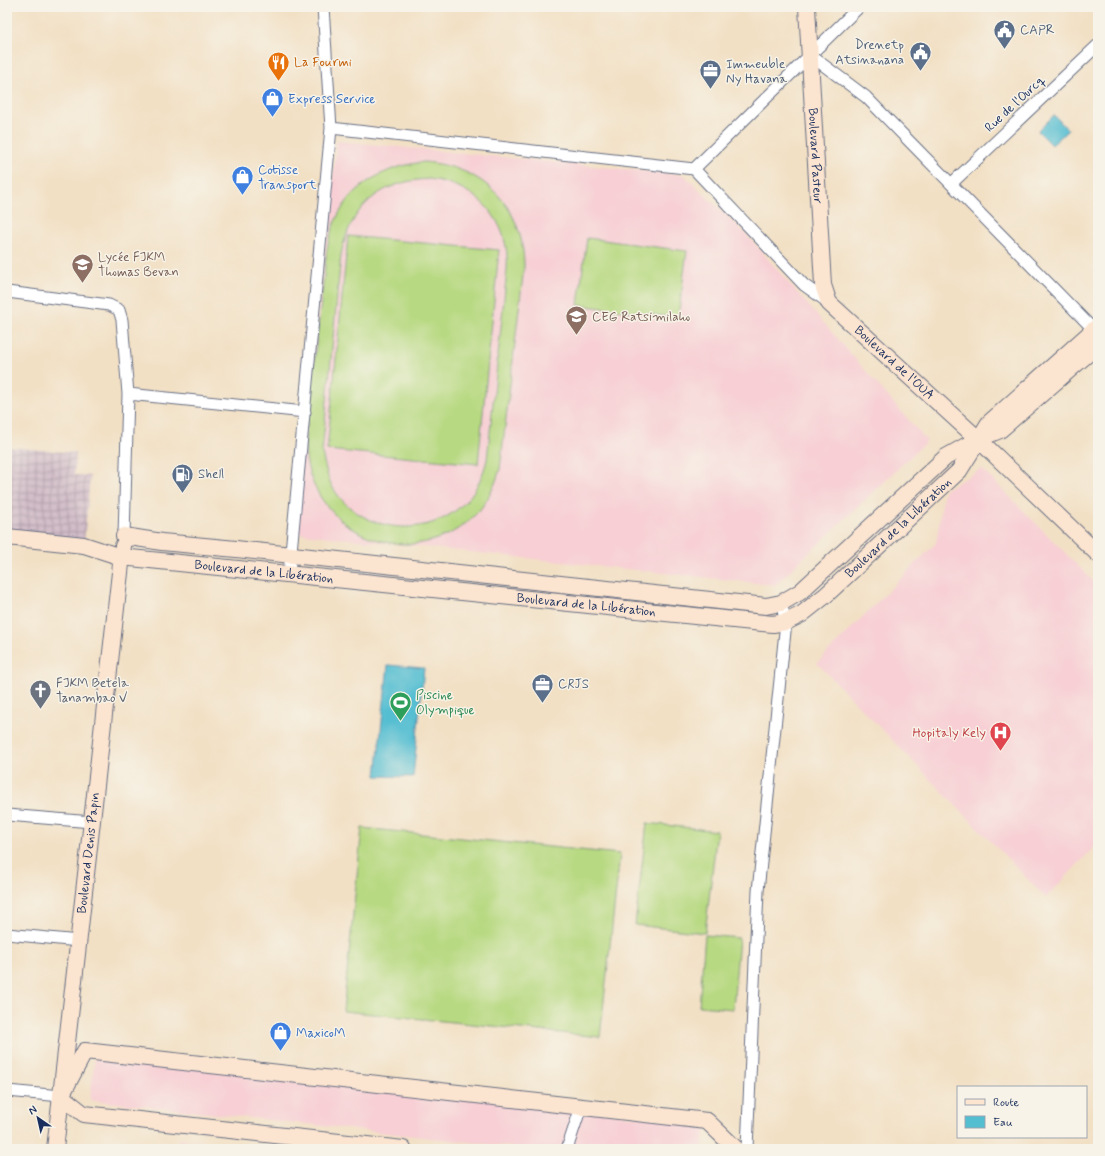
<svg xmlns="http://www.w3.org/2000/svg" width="1105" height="1156" viewBox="0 0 1105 1156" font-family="Mynerve,sans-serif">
  <defs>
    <pattern id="industrial-grid" width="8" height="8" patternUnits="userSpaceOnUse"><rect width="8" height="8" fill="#d2bdc8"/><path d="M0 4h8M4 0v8" fill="none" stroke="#aa9aa6"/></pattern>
  </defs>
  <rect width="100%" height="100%" fill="#f7f3e8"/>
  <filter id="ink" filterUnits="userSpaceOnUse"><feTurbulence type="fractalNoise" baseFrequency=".025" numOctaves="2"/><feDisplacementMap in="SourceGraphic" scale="8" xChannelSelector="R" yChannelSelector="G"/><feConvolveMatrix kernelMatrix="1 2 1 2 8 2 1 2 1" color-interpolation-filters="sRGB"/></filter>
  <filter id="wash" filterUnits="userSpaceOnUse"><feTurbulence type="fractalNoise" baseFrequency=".012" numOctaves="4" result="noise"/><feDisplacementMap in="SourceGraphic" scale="16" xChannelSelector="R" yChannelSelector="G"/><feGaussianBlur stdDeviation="0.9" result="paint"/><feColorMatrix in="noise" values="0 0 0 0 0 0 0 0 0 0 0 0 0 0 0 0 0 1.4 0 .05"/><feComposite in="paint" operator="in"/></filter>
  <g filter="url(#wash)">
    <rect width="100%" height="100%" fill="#f2e0c5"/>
    <!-- built -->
    <path fill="#f7cfd4" d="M337,141L684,175L746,234L927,441L775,585L293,533Z
      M982,469L1098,586V843L1046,898L817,663L936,543L944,490Z
      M95,1056L706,1124L703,1149H530L90,1100Z
      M179,1139L272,1149H178Z"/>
    <!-- industrial -->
    <path fill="url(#industrial-grid)" d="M7,447L76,453L74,475L90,476L84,544L7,534Z"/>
    <!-- pitch -->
    <path fill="#b7d981" stroke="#698470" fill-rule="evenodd" d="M424,162C484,167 524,206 524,267L500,469C495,485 489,499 478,512C415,580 304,532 305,442L327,249C336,196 373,168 424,162ZM429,179C477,185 511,220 507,270L487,460C483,475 477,489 467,500C431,541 361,534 333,488C327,477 325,465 322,453L341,255C350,207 380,181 429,179Z
      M348,236L499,250L478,464L327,450Z
      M587,238L687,251L678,318L578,305Z
      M647,823L717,831L705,933L635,925Z
      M362,828L620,854L600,1037L343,1011Z
      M705,935L739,938L733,1009L699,1006Z"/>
    <!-- water -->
    <path fill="#54bed1" stroke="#387698" d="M1054,115L1068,130L1052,145L1038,131Z
      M388,665L424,668L413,777L376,776Z"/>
  </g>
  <g filter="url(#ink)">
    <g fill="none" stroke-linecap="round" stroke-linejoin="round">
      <defs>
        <path id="street" d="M810,55L866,97L1098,334
          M331,128L694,169
          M694,169L859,7
          M694,169L804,285L829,303
          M951,184L1098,45
          M7,292L109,305L119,310L122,320L128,394L124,536
          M128,394L305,412
          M289,573L331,128L323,7
          M7,815L92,822
          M7,934L79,941
          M7,1091L61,1096
          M567,1149L581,1107
          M747,1149L758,891L786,622L781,603"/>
        <g id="secondary">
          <path id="s1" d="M807,7L823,285L829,303L978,439L1098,554"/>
          <path d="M124,536L162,542L236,549L766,606L781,603L800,592L946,457L978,439L1000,430L1098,345"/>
          <path id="s2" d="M7,537L84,545L121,557L773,624L786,622L802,614L826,595L959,471L989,423L1098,326"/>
          <path id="s3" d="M55,1149L123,546"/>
          <path d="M403,1149L84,1114L61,1096L85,1051L707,1121L736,1149"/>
        </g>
      </defs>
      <!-- street casing -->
      <use href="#street" stroke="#666d82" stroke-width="13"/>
      <!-- secondary casing -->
      <use href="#secondary" stroke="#666d82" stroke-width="18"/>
      <!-- street -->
      <use href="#street" stroke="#fff" stroke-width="11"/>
      <!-- secondary -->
      <use href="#secondary" stroke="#fce5d0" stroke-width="16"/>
    </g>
  </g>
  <!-- icons -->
  <defs>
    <symbol id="civic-pin" viewBox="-11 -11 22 30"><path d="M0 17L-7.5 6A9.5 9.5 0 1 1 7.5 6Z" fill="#5c6f8a" stroke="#f7f3e8"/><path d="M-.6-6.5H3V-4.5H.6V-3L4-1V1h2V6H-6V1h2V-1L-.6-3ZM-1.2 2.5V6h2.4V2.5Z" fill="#fff"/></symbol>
    <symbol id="restaurant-pin" viewBox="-11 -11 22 30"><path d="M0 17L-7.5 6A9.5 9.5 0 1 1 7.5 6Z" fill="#e8710a" stroke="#f7f3e8"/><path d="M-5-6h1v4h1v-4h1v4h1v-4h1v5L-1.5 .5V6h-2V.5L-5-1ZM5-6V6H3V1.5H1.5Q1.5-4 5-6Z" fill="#fff"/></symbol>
    <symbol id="office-pin" viewBox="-11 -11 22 30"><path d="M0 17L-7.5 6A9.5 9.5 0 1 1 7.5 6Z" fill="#5c6f8a" stroke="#f7f3e8"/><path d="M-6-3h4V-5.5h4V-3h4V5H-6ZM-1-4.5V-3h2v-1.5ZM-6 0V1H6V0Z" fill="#fff"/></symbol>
    <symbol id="shop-pin" viewBox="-11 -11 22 30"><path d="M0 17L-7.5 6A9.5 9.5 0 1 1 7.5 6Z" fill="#3f7fe0" stroke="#f7f3e8"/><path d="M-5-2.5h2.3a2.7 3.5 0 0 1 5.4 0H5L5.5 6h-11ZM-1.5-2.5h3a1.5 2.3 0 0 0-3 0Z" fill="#fff"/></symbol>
    <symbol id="school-pin" viewBox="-11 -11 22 30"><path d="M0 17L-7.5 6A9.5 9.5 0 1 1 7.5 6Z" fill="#8d6e63" stroke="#f7f3e8"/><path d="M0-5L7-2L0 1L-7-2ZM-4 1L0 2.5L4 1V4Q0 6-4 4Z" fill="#fff"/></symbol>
    <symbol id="fuel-pin" viewBox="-11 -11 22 30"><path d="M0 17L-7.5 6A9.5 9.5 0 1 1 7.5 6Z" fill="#5c6f8a" stroke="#f7f3e8"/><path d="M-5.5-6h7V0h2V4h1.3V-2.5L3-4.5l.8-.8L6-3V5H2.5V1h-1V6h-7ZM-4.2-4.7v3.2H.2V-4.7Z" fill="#fff"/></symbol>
    <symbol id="church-pin" viewBox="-11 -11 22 30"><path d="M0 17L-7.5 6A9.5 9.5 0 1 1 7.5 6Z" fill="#6b7280" stroke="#f7f3e8"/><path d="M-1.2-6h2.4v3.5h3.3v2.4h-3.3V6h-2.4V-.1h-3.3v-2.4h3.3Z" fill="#fff"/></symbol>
    <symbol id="stadium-pin" viewBox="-11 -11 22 30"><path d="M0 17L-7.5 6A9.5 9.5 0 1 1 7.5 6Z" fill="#2e9e5b" stroke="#f7f3e8"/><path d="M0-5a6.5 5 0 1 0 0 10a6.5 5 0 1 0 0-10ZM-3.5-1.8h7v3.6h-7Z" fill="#fff"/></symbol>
    <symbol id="hospital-pin" viewBox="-11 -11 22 30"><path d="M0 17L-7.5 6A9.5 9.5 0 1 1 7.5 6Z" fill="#e0444e" stroke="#f7f3e8"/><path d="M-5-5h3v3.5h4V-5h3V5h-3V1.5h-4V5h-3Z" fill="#fff"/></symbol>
  </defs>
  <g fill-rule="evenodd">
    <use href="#civic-pin" x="992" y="18" width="25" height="34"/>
    <use href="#civic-pin" x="908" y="40" width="25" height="34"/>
    <use href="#restaurant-pin" x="266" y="50" width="25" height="34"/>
    <use href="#office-pin" x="698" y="58" width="25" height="34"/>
    <use href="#shop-pin" x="260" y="86" width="25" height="34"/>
    <use href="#shop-pin" x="230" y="164" width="25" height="34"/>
    <use href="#school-pin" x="70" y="252" width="25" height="34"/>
    <use href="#school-pin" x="564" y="304" width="25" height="34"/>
    <use href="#fuel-pin" x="170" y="462" width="25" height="34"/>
    <use href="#office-pin" x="530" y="672" width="25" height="34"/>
    <use href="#church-pin" x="28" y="678" width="25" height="34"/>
    <use href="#stadium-pin" x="388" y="690" width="25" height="34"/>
    <use href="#hospital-pin" x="988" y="720" width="25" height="34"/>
    <use href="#shop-pin" x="268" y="1020" width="25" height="34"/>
  </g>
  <g text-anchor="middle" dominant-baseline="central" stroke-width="3" stroke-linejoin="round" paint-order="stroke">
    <!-- service labels -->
    <g font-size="13" fill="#4e5e75" stroke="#f7f3e8" text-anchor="start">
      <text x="1020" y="30">CAPR</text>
      <text x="904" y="45" text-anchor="end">Drenetp<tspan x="904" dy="15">Atsinanana</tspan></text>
      <text x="726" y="64">Immeuble<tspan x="726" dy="15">Ny Havana</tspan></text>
      <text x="198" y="474">Shell</text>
      <text x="558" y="684">CRJS</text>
    </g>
    <!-- food labels -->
    <g font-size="13" fill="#c56008" stroke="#f7f3e8" text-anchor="start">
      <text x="294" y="62">La Fourmi</text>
    </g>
    <!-- shop labels -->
    <g font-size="13" fill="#366cbe" stroke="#f7f3e8" text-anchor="start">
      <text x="288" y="99">Express Service</text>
      <text x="258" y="170">Cotisse<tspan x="258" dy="15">Transport</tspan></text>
      <text x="296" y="1033">MaxicoM</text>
    </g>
    <!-- street labels -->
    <g font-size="13" fill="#1b2f5e" stroke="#f7f3e8">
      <text transform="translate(1015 104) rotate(-43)">Rue de l'Ourcq</text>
      <text stroke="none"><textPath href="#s1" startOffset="149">Boulevard Pasteur</textPath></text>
      <text stroke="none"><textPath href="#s1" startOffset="386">Boulevard de l'OUA</textPath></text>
      <text stroke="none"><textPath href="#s2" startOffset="932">Boulevard de la Libération</textPath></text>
      <text stroke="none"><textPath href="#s2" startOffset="260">Boulevard de la Libération</textPath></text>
      <text stroke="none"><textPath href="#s2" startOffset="584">Boulevard de la Libération</textPath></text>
      <text stroke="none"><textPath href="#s3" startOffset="298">Boulevard Denis Papin</textPath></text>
    </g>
    <!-- education labels -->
    <g font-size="13" fill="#785e54" stroke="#f7f3e8" text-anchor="start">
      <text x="98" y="257">Lycée FJKM<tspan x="98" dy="15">Thomas Bevan</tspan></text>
      <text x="592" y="317">CEG Ratsimilaho</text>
    </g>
    <!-- worship labels -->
    <g font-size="13" fill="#5b616d" stroke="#f7f3e8" text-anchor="start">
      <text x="56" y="683">FJKM Betela<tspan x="56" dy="15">Tanambao V</tspan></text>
    </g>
    <!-- leisure labels -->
    <g font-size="13" fill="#27864d" stroke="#f7f3e8" text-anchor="start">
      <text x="416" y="695">Piscine<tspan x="416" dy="15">Olympique</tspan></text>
    </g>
    <!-- health labels -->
    <g font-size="13" fill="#be3a42" stroke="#f7f3e8" text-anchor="end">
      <text x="986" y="733">Hopitaly Kely</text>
    </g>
  </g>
  <!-- margin -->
  <rect width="1105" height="1156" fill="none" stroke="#f7f3e8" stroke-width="24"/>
  <!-- legend -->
  <rect x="957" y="1086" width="130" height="52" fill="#f7f3e8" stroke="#9fa5b1"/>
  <rect x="965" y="1099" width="20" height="6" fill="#fce5d0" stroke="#9fa5b1"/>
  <text x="993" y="1106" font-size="12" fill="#1b2f5e">Route</text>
  <rect x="965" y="1116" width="20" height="12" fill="#54bed1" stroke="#9fa5b1"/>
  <text x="993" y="1126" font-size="12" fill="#1b2f5e">Eau</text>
  <!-- north arrow -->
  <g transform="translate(38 1118) rotate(326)" stroke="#f7f3e8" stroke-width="3" paint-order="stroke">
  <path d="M0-3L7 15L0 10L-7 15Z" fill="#1b2f5e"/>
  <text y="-6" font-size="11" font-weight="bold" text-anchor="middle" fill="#1b2f5e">N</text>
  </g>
</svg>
